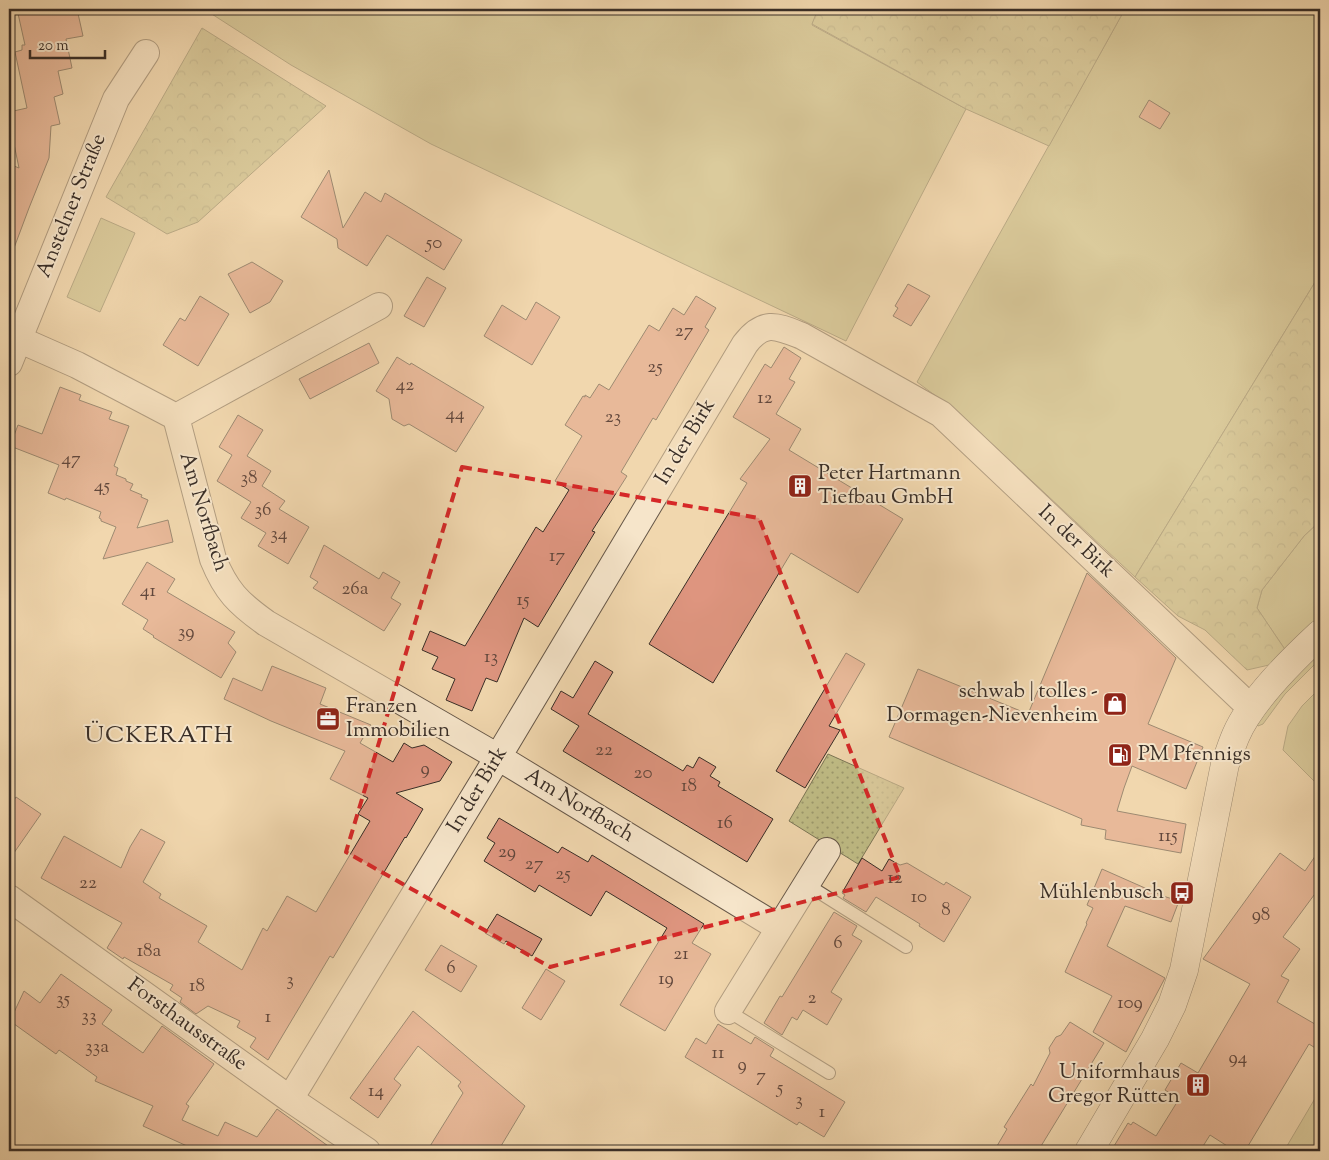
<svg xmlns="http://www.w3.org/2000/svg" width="1329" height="1160" viewBox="0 0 1329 1160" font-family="'Sorts Mill Goudy',serif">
  <defs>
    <pattern id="forest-crowns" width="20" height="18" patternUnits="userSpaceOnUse" patternTransform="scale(1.25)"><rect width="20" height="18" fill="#c0bd86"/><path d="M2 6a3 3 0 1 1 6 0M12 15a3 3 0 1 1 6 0" fill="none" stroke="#9d9a6e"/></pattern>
    <pattern id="park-dots" width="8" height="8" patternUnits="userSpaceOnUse" patternTransform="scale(1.25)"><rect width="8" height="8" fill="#c0bd86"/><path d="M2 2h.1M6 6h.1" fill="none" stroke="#9d9a6e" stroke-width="1.8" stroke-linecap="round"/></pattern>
  </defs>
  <rect width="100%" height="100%" fill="#f1d7ae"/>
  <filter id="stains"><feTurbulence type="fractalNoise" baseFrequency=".004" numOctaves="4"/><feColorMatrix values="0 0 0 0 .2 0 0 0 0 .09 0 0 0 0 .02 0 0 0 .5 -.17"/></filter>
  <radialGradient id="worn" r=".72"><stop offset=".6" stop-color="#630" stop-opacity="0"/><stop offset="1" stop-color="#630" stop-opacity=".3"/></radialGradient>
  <!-- grass -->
  <path fill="#c0bd86" stroke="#7c7656" d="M204,9H818L812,25L966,109L846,341L431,144L291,65Z
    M1125,9H1320V274L1135,577L960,414L917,382Z
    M101,218L135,233L100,312L67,297Z
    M1320,521V621L1286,651L1257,608L1262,590L1304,536Z
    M1320,652V659L1285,694L1263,724L1258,726L1257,724L1273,699Z
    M1320,688V787L1283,750L1288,726L1302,706Z
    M1320,1090V1151H1284Z"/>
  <!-- forest -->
  <path fill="url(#forest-crowns)" stroke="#7c7656" d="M818,9H1125L1049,146L966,109L812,24Z
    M202,28L326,106L198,222L167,234L106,197Z
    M1320,274V521L1304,536L1262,590L1257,608L1286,651L1269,665L1247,670L1205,630L1178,616L1135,577Z"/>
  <!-- park -->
  <path fill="url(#park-dots)" stroke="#7c7656" d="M828,754L904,788L858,864L789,821Z"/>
  <!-- building -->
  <path fill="#de957f" stroke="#392e27" d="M17,9H77L83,36L66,39L72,68L58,71L63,94L54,97L60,124L51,126L49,158L29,208L11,256L9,255V164L19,168L9,120V112L27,108L15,52L22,50V45H25Z
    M1149,100L1170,113L1160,129L1139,117Z
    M329,170L343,228L365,192L381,202L385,193L462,240L444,270L387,235L367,266L338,248L337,239L301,217Z
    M252,262L283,281L270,302L250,313L228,274Z
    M427,277L446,288L424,327L404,316Z
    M908,284L930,296L911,326L893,316L898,308L895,306Z
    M200,296L229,314L198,366L163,345L180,318L185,321Z
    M696,296L716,308L705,327L709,330L656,420L653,418L621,472L627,476L592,531L595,532L538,627L524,618L497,682L486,678L472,711L446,700L455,679L432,669L438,657L422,650L430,631L465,646L536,527L543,532L569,490L555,481L582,436L565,425L583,396L585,397V395L590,398L599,384L609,390L649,325L659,331L673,308L684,315Z
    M536,302L560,317L532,365L484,336L502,305L526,320Z
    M369,343L379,363L310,399L299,379Z
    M784,347L801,358L789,379L795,382L776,414L801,429L789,450L903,519L858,593L791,553L713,683L649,644L747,483L740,479L770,439L733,417L765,364L771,368Z
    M397,357L410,365L411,363L484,407L456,452L409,424L404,426L392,419L389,399L376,391Z
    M60,387L81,395L79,400L112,412L109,419L129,426L114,466L118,468L116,475L126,479V481L133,484L130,490L142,495L141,497L148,500L137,528L168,520L173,542L103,559L116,527L101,521V519L99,518L101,512L66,498L65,500L48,493L59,465L10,446L18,425L42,434Z
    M238,415L263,430L247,456L271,471L262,486L285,501L279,509L309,527L288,564L258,546L266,533L241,518L251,502L217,481L232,455L219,447Z
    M324,545L379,579L383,572L400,582L391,598L401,604L384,631L313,588L318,582L310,577Z
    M147,562L175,579L167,592L235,632L228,643L236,652L221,678L153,637L154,636L143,629L148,620L122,604Z
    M1087,573L1176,658L1148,724L1203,747L1186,789L1132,766L1124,788L1117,811L1186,824L1181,853L1105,839L1106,830L1081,825L1082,819L889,737L918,669L1028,714Z
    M846,653L865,664L829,726L840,730L805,788L776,771Z
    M595,661L613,672L588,714L683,771L687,765L693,768L699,757L716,767L710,776L720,782L718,786L773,819L747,862L563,751L579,726L551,709L561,691L573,698Z
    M272,666L326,688L320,704L371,725L360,743L393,762L404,743L412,748L424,745L452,762L440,781L396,793L423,809L406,838L405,837L333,958L330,956L268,1060L250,1047L256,1038L237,1027L240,1021L208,1006L196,1014L180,1002L182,998L170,990L173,985L124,957L123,959L107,948L122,923L41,878L64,836L121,868L130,847L141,829L165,842L143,882L161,894L159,898L207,926L198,942L242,970L263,928L267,931L287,896L316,912L370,821L358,814L368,798L330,779L345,751L271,721L224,699L233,678L262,691Z
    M16,797L41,814L9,860V808Z
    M499,818L558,853L562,847L588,862L592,855L704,924L692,943L711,954L665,1031L620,1005L667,928L606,891L591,916L539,885L535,892L484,861L495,843L487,838Z
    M1320,849V887L1283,937L1300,949L1281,976L1289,980L1277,1002L1320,1027V1051L1309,1044L1245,1151H1235L1210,1135L1200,1151H1111L1128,1123L1131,1125L1133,1122L1156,1136L1179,1099L1165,1090L1181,1063L1198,1073L1250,984L1203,959L1280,853L1305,871Z
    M862,858L882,871L889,859L900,865L907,863L944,885L946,882L971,897L944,942L919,926L920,924L876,897L866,912L843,898L845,895L842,893Z
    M1102,869L1163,896L1179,901L1171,922L1125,906L1107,946L1165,978L1126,1052L1093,1032L1112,996L1065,972L1087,924L1086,923L1093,908L1087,905Z
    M834,912L857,926L852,935L862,941L831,992L842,999L827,1025L803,1010L797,1020L792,1017L782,1035L764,1023L780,996L782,997Z
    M497,914L542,939L532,956L506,941L504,944L485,933Z
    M441,945L477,966L461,992L425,970Z
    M546,969L565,981L541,1020L522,1008Z
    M61,974L112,1010L102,1024L143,1053L162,1026L214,1064L186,1104L189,1106L182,1120L218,1136L225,1122L257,1137L277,1109L335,1151H198L143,1126L153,1106L95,1081L97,1077L59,1050L56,1054L10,1021L24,991L40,1003Z
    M413,1011L525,1106L498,1151H427L463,1093L458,1086L461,1082L418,1046L394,1079L401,1085L378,1118L350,1098Z
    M1070,1022L1104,1043L1038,1151H994L1007,1129L1004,1127L1031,1084L1033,1086L1050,1053L1049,1048L1056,1037L1061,1035Z
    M718,1024L751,1044L755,1037L774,1049L770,1056L845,1102L824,1137L799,1122L797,1125L685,1057L696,1038L706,1044Z"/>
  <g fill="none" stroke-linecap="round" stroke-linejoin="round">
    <defs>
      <path id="service" d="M806,884L906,947
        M728,1011L829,1073"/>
      <path id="minor" d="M9,335L77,365L176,417L213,559C226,591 238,603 266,623L498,757L779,928
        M9,363L116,99L146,53
        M176,417L379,306
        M9,898L290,1099L367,1151
        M728,1011L827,851
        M290,1099L498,757L745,344C764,319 777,326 802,336L941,414L1251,708"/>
      <path id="secondary" d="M1089,1151L1155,1039L1172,1005L1184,970L1225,764C1229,754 1232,744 1236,735C1251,700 1292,660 1320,634"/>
    </defs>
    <!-- service casing -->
    <use href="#service" stroke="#675849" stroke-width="14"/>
    <!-- minor casing -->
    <use href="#minor" stroke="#675849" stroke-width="28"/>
    <!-- secondary casing -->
    <use href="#secondary" stroke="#392e27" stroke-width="29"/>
    <!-- service -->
    <use href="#service" stroke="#f6e5ca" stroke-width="12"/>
    <!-- minor -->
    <use href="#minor" stroke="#f6e5ca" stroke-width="26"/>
    <!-- secondary -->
    <use href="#secondary" stroke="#f6e5ca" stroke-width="28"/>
  </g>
  <!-- marked area -->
  <path d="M0 0H1329V1160H0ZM462,467L759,518L900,877L550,967L346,852Z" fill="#f1d7ae" fill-opacity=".55" fill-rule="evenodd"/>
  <path fill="none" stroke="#d62828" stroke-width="4" stroke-dasharray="10 6" stroke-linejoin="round" d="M462,467L759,518L900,877L550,967L346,852Z"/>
  <!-- icons -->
  <defs>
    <symbol id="building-square" viewBox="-11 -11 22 22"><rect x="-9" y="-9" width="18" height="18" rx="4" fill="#8f2418" stroke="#f6e5ca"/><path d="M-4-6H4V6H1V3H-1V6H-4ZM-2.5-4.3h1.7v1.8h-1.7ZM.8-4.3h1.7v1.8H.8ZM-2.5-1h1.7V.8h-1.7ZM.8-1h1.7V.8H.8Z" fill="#fff"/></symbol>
    <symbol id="shop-square" viewBox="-11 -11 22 22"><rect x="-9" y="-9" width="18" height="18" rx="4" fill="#8f2418" stroke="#f6e5ca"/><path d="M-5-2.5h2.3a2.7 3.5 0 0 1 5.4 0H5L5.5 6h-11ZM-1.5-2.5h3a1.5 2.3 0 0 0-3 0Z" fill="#fff"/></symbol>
    <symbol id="office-square" viewBox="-11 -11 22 22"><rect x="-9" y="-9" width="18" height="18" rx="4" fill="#8f2418" stroke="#f6e5ca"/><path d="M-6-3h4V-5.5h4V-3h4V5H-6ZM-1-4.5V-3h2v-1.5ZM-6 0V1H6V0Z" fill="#fff"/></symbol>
    <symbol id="fuel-square" viewBox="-11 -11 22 22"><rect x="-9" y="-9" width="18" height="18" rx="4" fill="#8f2418" stroke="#f6e5ca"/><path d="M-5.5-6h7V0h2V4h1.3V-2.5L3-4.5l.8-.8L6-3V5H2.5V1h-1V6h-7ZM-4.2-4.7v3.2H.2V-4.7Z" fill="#fff"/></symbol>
    <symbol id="bus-square" viewBox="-11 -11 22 22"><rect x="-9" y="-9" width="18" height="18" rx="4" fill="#8f2418" stroke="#f6e5ca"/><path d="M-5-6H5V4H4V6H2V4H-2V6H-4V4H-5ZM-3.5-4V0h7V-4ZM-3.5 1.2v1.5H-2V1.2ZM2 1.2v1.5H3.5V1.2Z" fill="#fff"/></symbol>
  </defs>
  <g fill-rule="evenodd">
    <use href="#building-square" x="786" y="472" width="28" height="28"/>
    <use href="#shop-square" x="1101" y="690" width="28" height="28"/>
    <use href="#office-square" x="314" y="705" width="28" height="28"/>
    <use href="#fuel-square" x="1106" y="741" width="28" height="28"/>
    <use href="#bus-square" x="1168" y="879" width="28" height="28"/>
    <use href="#building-square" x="1184" y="1071" width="28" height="28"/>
  </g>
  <g text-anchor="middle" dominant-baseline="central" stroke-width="4" stroke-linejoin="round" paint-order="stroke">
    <!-- number labels -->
    <g font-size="19" fill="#62483d">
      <text x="434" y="243">50</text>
      <text x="684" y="331">27</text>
      <text x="655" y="367">25</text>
      <text x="405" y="385">42</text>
      <text x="765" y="398">12</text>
      <text x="455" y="414">44</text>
      <text x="613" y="417">23</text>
      <text x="71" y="459">47</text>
      <text x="249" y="478">38</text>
      <text x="102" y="486">45</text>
      <text x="263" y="510">36</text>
      <text x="279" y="534">34</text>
      <text x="557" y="556">17</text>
      <text x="355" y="589">26a</text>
      <text x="148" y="591">41</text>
      <text x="523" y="600">15</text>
      <text x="186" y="632">39</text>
      <text x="491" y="657">13</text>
      <text x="604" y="750">22</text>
      <text x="425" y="769">9</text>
      <text x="643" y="773">20</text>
      <text x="689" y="786">18</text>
      <text x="725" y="823">16</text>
      <text x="1168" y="836">115</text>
      <text x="507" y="852">29</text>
      <text x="534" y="864">27</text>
      <text x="563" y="874">25</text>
      <text x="895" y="878">12</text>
      <text x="88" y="883">22</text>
      <text x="919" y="897">10</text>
      <text x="946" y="910">8</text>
      <text x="1261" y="915">98</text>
      <text x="838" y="943">6</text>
      <text x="149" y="951">18a</text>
      <text x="681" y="954">21</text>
      <text x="451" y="968">6</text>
      <text x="666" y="979">19</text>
      <text x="290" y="980">3</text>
      <text x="197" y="986">18</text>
      <text x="812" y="998">2</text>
      <text x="63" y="999">35</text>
      <text x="1130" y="1003">109</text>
      <text x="89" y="1016">33</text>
      <text x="268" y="1017">1</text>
      <text x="97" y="1047">33a</text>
      <text x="718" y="1053">11</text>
      <text x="1238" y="1058">94</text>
      <text x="742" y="1065">9</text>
      <text x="761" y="1076">7</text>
      <text x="780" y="1088">5</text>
      <text x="376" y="1091">14</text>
      <text x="799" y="1100">3</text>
      <text x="822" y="1112">1</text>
    </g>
    <!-- street labels -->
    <g font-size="21" fill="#392e27" stroke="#f6e5ca">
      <text transform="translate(72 206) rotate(-68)">Anstelner Straße</text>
      <text transform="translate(686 442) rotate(-59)">In der Birk</text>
      <text transform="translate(203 512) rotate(73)">Am Norfbach</text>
      <text transform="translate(1076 542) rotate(43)">In der Birk</text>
      <text transform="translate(478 790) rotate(-59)">In der Birk</text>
      <text transform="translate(579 806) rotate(31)">Am Norfbach</text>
      <text transform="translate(187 1025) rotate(36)">Forsthausstraße</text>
    </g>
    <!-- poi labels -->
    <g font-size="21" fill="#392e27" stroke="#f6e5ca" text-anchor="start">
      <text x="818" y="474">Peter Hartmann<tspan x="818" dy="24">Tiefbau GmbH</tspan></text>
      <text x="1098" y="692" text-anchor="end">schwab | tolles -<tspan x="1098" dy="24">Dormagen-Nievenheim</tspan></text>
      <text x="346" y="707">Franzen<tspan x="346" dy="24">Immobilien</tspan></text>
      <text x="1138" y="755">PM Pfennigs</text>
      <text x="1164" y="893" text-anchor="end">Mühlenbusch</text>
      <text x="1180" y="1073" text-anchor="end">Uniformhaus<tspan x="1180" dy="24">Gregor Rütten</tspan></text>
    </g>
    <!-- quarter labels -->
    <g font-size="24" letter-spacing="1" fill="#392e27" stroke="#f6e5ca">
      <text x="159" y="736">ÜCKERATH</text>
    </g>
  </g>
  <!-- margin -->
  <rect width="1329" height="1160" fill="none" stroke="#f1d7ae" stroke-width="30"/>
  <rect x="10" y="10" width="1309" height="1140" fill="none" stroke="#392e27" stroke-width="2.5"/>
  <rect x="15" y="15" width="1299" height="1130" fill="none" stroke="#392e27"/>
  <!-- scale -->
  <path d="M30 50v8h75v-8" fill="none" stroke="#392e27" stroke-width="2.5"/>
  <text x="38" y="50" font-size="15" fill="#392e27" stroke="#f6e5ca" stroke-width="4" paint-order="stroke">20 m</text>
  <rect width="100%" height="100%" filter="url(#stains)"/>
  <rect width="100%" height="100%" fill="url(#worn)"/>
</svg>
